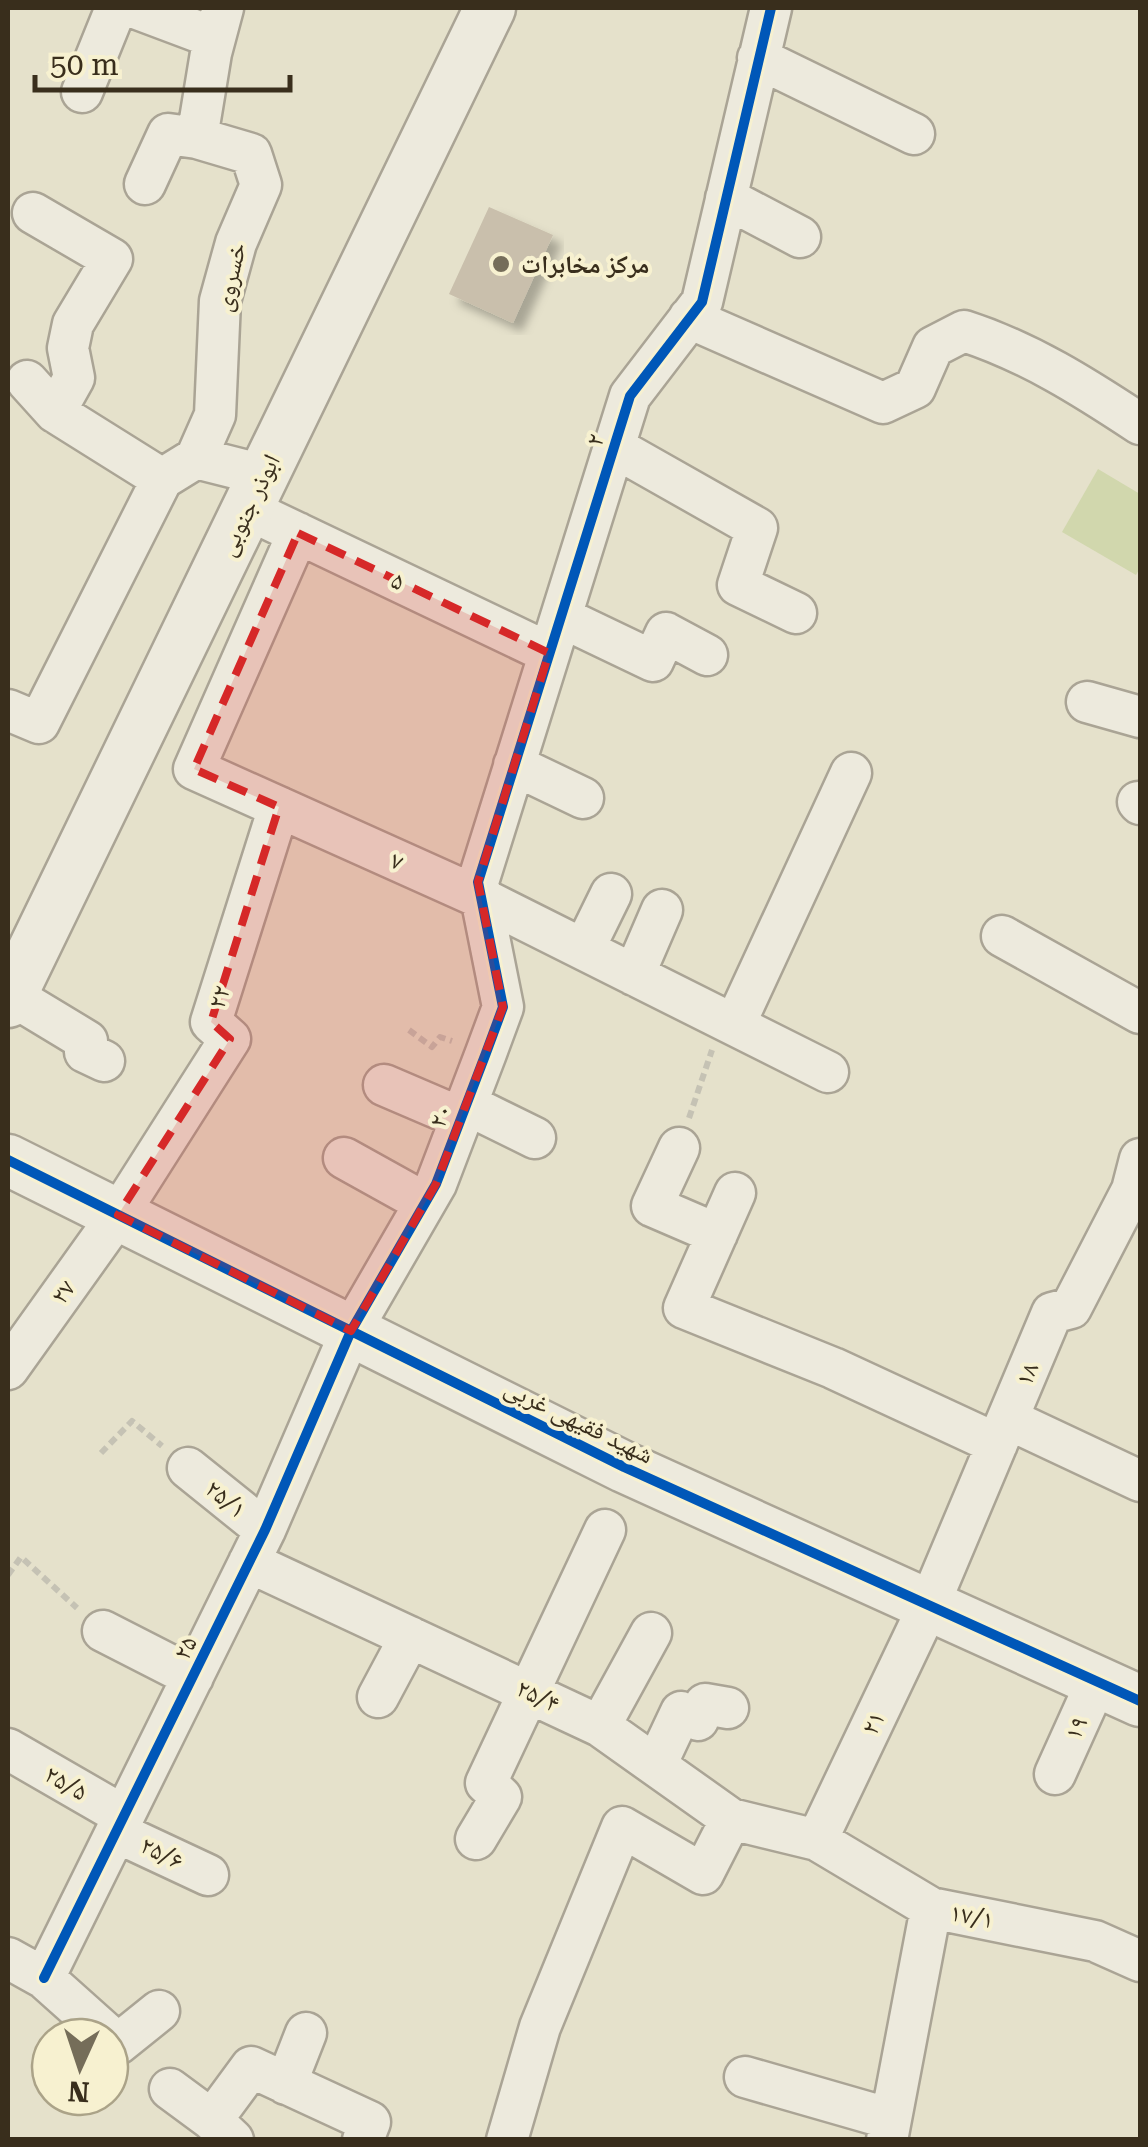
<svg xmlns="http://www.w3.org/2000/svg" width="1148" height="2147" viewBox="0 0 1148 2147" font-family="'Roboto Serif','Noto Naskh Arabic',serif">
  <defs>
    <filter id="shadow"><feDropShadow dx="9" dy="9" stdDeviation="5" flood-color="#0004"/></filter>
  </defs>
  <rect width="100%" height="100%" fill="#e5e1cb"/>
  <!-- green -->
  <path fill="#d1d7ad" d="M1098,469L1140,494V568L1136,575L1062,532Z"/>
  <!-- building -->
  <path fill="#c9bfac" filter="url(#shadow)" d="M489,207L553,235L513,323L449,294Z"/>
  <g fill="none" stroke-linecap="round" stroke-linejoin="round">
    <defs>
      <path id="minor" d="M135,8L215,38
        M758,58L914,134
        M82,92L116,8
        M197,138L211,53L223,8
        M145,184L168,134L197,138L251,154L261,185L236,243L220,301L215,415L196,458
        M726,198L800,237
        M33,213L112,259L73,324L68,348L74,378L55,412
        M689,318L883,403L915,388L933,347L964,331C1029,352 1084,387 1140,424
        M27,381L55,412L162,479
        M614,447L757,528L738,585L796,613
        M247,509L549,653
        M298,533L194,769L481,898L828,1072
        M561,617L653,661L666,633L707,655
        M1087,702L1140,717
        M8,710L39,723L162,479L196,458L263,475
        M514,765L583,798
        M1138,802L1140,804
        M1002,936L1140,1013
        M584,949L611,894
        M634,975L662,910
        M11,995L87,1041L85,1052L104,1061
        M735,1024L851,773
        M384,1085L461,1118
        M466,1104L535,1138
        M679,1148L652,1206L717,1234
        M344,1158L425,1203
        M735,1193L684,1308L833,1368L997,1444
        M8,1369L118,1215L230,1039L211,1022L279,807
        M1008,1419L1140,1481
        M188,1468L265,1530
        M249,1562L600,1726L731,1819L817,1840L931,1908L1095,1941L1140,1961
        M103,1631L193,1677
        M378,1697L410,1637
        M600,1726L651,1633
        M8,1749L124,1816
        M656,1765L681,1712L698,1720L705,1704L728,1708
        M1055,1774L1097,1681
        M116,1832L208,1875
        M476,1839L501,1797L486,1783L605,1530
        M817,1840L929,1605L1052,1313L1071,1308L1132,1190L1140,1159
        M8,1958L44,1978L110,2037
        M44,1978L265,1530L351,1331L436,1184L486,1053L503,1007L478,882L630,396L702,302L771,8
        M118,2044L159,2011
        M745,2077L891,2119
        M286,2084L306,2033
        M170,2089L212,2120L233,2140
        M212,2120L251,2067L370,2122L363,2140
        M507,2140L540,2027L622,1827L703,1874L731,1819
        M887,2140L931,1908"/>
      <path id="tertiary" d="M8,1002L490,8
        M8,1160L624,1467L1140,1701"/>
    </defs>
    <!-- minor casing -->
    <use href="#minor" stroke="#aaa495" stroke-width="45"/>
    <!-- tertiary casing -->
    <use href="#tertiary" stroke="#aaa495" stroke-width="55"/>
    <!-- path -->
    <path stroke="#c5c2b4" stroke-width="6" stroke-dasharray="8 5" stroke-linecap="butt" d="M409,1030L432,1047L440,1037L452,1041
      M689,1118L712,1050
      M101,1453L132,1421L162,1446
      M8,1575L21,1557L77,1608"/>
    <!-- minor -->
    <use href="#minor" stroke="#edeadd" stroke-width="40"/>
    <!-- tertiary -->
    <use href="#tertiary" stroke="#edeadd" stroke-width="50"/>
    <defs>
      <path id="cycleway" d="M8,1160L624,1467L1140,1701
        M44,1978L265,1530L351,1331L436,1184L486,1053L503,1007L478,882L630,396L702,302L771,8"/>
    </defs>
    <!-- cycleway casing -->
    <use href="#cycleway" stroke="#f7f1d0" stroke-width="16"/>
    <!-- cycleway -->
    <use href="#cycleway" stroke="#0057b8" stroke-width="10"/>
  </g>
  <!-- marked area -->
  <path fill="#d62828" fill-opacity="0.2" stroke="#d62828" stroke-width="8" stroke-dasharray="20 12" stroke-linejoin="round" d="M298,533L549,653L478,882L503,1007L436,1184L351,1331L118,1215L230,1039L211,1022L279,807L194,769Z"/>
  <!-- markers -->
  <circle fill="#756d59" stroke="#f7f1d0" stroke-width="4" cx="501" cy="264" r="10"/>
  <g text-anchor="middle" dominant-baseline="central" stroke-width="8" stroke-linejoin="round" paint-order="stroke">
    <!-- poi labels -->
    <g font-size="25" font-weight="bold" fill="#392e1c" stroke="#f7f1d0" text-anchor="start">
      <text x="521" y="264">مرکز مخابرات</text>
    </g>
    <!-- street labels -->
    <g font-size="25" fill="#392e1c" stroke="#f7f1d0">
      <text transform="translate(230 277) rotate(-77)">خسروی</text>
      <text transform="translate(595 440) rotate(-72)">۲</text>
      <text transform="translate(249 505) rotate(-64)">ابوذر جنوبی</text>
      <text transform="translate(398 581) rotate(25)">۵</text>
      <text transform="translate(397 861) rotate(24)">۷</text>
      <text transform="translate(219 997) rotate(-73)">۲۲</text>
      <text transform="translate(440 1116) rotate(-69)">۲۰</text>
      <text transform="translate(63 1292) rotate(-54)">۲۷</text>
      <text transform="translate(1027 1374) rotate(-67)">۱۸</text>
      <text transform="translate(579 1421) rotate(26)">شهید فقیهی غربی</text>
      <text transform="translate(226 1499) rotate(39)">۲۵/۱</text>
      <text transform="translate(185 1648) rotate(-64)">۲۵</text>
      <text transform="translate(538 1696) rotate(25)">۲۵/۴</text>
      <text transform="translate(873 1723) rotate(-64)">۲۱</text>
      <text transform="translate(1076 1728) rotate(-66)">۱۹</text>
      <text transform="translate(66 1783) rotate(30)">۲۵/۵</text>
      <text transform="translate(162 1853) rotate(26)">۲۵/۶</text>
      <text transform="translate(972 1916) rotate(11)">۱۷/۱</text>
    </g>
  </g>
  <!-- border -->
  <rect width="1148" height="2147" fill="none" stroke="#392e1c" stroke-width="20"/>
  <!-- north arrow -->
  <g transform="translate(80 2067) rotate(183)"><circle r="48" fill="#f7f1d0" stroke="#aba388" stroke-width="2.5"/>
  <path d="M0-8L18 38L0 25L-18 38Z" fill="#756d59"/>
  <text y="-15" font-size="28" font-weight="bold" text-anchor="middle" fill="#392e1c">N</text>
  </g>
  <!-- scale -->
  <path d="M35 75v15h255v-15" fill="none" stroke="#392e1c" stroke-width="5"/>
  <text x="50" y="75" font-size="30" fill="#392e1c" stroke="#f7f1d0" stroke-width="8" paint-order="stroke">50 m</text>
</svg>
